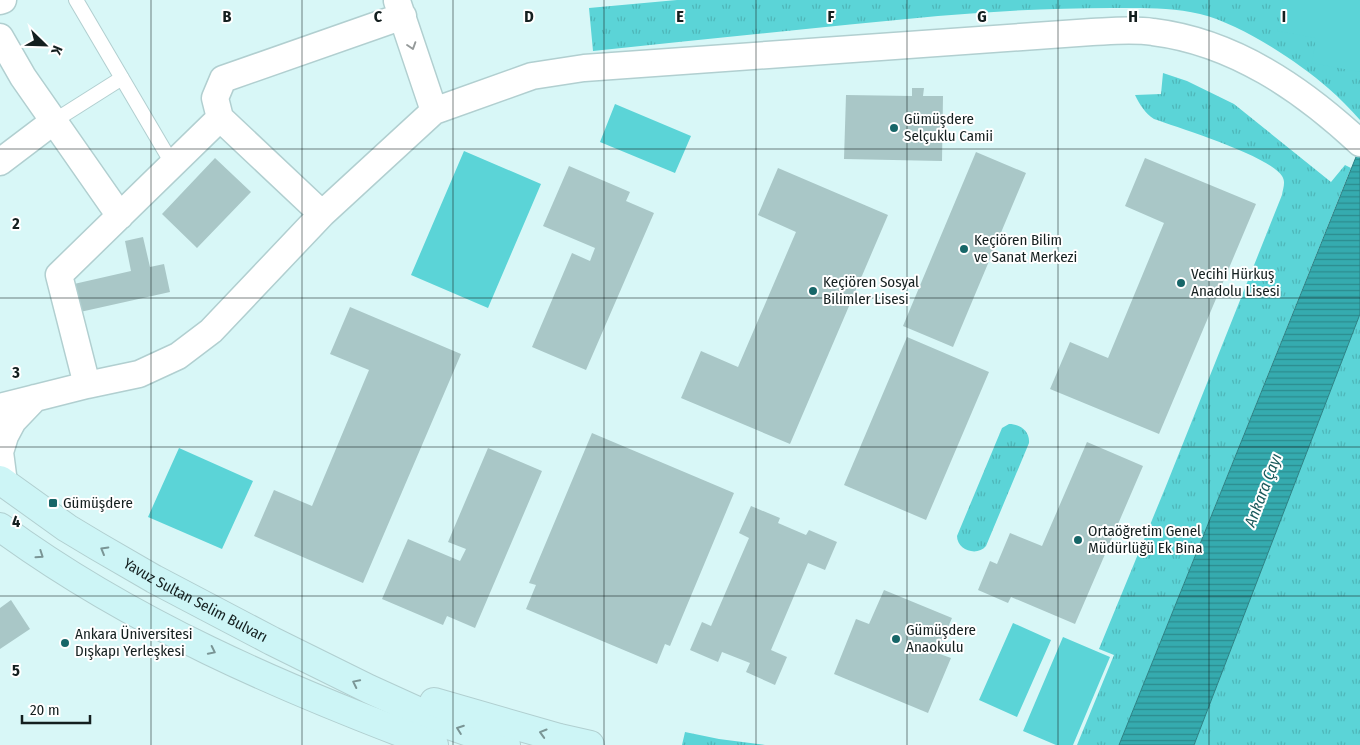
<svg xmlns="http://www.w3.org/2000/svg" width="1360" height="745" viewBox="0 0 1360 745" font-family="'Fira Sans Condensed',sans-serif">
  <defs>
    <pattern id="grass-tufts" width="24" height="20" patternUnits="userSpaceOnUse" patternTransform="scale(1.25)"><rect width="24" height="20" fill="#5bd4d7"/><path d="M3 7l-1-3M5 7V3M7 7l1-3M15 17l-1-3M17 17v-4M19 17l1-3" fill="none" stroke="#4eb6b8"/></pattern>
    <pattern id="water-rules" width="6" height="5" patternUnits="userSpaceOnUse" patternTransform="scale(1.25)"><rect width="6" height="5" fill="#35abaf"/><path d="M0 2.5h6" fill="none" stroke="#2c8b8e"/></pattern>
  </defs>
  <rect width="100%" height="100%" fill="#d8f7f7"/>
  <!-- grass -->
  <path fill="url(#grass-tufts)" d="M677,0H1360V120C1350,109 1340,98 1328,88C1297,61 1241,24 1200,14C1171,7 1141,8 1112,8C1054,8 996,11 938,16C823,27 708,39 593,51L589,8Z
    M1163,73L1187,81L1234,104L1331,182L1345,165L1351,168L1119,745H1077L1114,655L1099,649L1166,486L1282,195C1283,188 1286,182 1282,176C1270,156 1179,128 1154,119C1145,113 1140,105 1135,95L1161,94Z
    M1360,314V745H1194Z
    M1009,424C1020,424 1030,431 1029,443L986,546C977,557 957,550 957,536L1002,428Z
    M685,732L719,739L765,745H682Z"/>
  <!-- pitch -->
  <path fill="#5bd4d7" d="M1283,0H1360V72L1312,63L1316,38L1277,31Z
    M615,104L691,136L675,173L600,142Z
    M464,151L541,184L488,308L411,275Z
    M179,448L253,481L222,549L148,517Z
    M1013,623L1051,640L1017,717L979,700Z
    M1063,637L1110,657L1073,745H1056L1023,731Z"/>
  <!-- water -->
  <path fill="url(#water-rules)" stroke="#2b8184" d="M1360,147V314L1194,745H1119Z"/>
  <!-- building -->
  <path fill="#a9c7c7" d="M912,88H924L923,96H943L942,161L844,159L846,95L912,96Z
    M976,152L1026,173L953,347L903,326Z
    M215,158L251,192L197,248L162,214Z
    M1145,158L1256,204L1159,434L1050,389L1070,342L1108,358L1164,223L1125,206Z
    M569,166L630,192L626,201L654,213L586,370L532,347L572,253L590,261L595,248L543,226Z
    M778,168L888,215L790,444L681,398L701,351L738,367L796,232L758,215Z
    M143,237L150,267L164,264L170,292L80,312L74,284L131,271L125,241Z
    M350,307L461,354L363,583L254,536L274,490L312,506L369,370L330,354Z
    M907,337L989,372L926,520L844,485Z
    M592,433L734,493L670,646L665,644L657,664L526,609L536,585L529,583Z
    M1087,442L1143,466L1075,624L1011,597L1008,603L978,590L990,561L997,564L1010,533L1042,546Z
    M488,448L542,471L475,628L447,616L443,625L382,599L408,539L460,561L466,549L448,542Z
    M751,506L780,518L778,523L806,535L809,530L837,542L825,570L808,563L771,650L787,657L775,685L746,672L750,663L722,652L718,662L690,650L702,622L711,626L749,538L739,533Z
    M884,590L952,618L937,653L951,658L928,713L834,674L856,619L869,624Z
    M11,600L30,629L0,649V608Z"/>
  <g fill="none" stroke-linecap="round" stroke-linejoin="round">
    <defs>
      <path id="lane" d="M76,0L173,165
        M54,121L122,78"/>
      <path id="street" d="M0,1L3,0
        M397,1L434,111
        M0,37L23,77L120,216
        M0,162L54,121
        M322,214L220,118L215,98L223,79L403,16
        M87,385L59,275L220,118
        M0,407L87,385L139,374L178,356L211,331L322,214L434,111L532,76L584,68L1092,32C1113,31 1133,29 1153,32C1234,42 1302,89 1360,143
        M4,483L0,452L5,436L13,421L35,398"/>
      <g id="secondary">
        <path id="s1" d="M0,480L67,528L97,546L154,579L272,641L369,689L446,724L506,745"/>
        <path d="M0,527C131,623 282,688 434,745"/>
        <path d="M434,702L559,738L590,745"/>
      </g>
    </defs>
    <!-- lane casing -->
    <use href="#lane" stroke="#b1cfd0" stroke-width="16"/>
    <!-- street casing -->
    <use href="#street" stroke="#b1cfd0" stroke-width="29"/>
    <!-- secondary casing -->
    <use href="#secondary" stroke="#b1cfd0" stroke-width="30"/>
    <!-- lane -->
    <use href="#lane" stroke="#fff" stroke-width="14"/>
    <!-- street -->
    <use href="#street" stroke="#fff" stroke-width="26"/>
    <!-- secondary -->
    <use href="#secondary" stroke="#cdf5f6" stroke-width="28"/>
  </g>
  <!-- one-way arrows -->
  <defs><path id="oneway-chevron" d="M-2-3.5L2.5 0L-2 3.5" fill="none" stroke-width="1.6" stroke-linecap="round" stroke-linejoin="round" transform="scale(1.25)"/></defs>
  <use stroke="#959a9a" href="#oneway-chevron" transform="translate(412 46) rotate(72)"/>
  <g stroke="#7a9595">
    <use href="#oneway-chevron" transform="translate(104 550) rotate(-150)"/>
    <use href="#oneway-chevron" transform="translate(40 555) rotate(34)"/>
    <use href="#oneway-chevron" transform="translate(212 651) rotate(26)"/>
    <use href="#oneway-chevron" transform="translate(356 683) rotate(-154)"/>
    <use href="#oneway-chevron" transform="translate(460 729) rotate(-160)"/>
    <use href="#oneway-chevron" transform="translate(543 733) rotate(-164)"/>
  </g>
  <!-- grid -->
  <path fill="none" stroke="#141f1f" stroke-width="1" stroke-opacity="0.55" d="M151,0V745M302,0V745M453,0V745M604,0V745M756,0V745M907,0V745M1058,0V745M1209,0V745M0,149H1360M0,298H1360M0,447H1360M0,596H1360"/>
  <!-- markers -->
  <g fill="#176668" stroke="#fff" stroke-width="2">
    <circle cx="894" cy="128" r="5"/>
    <circle cx="964" cy="249" r="5"/>
    <circle cx="1181" cy="283" r="5"/>
    <circle cx="813" cy="291" r="5"/>
    <rect x="48" y="498" width="10" height="10" rx="2.5"/>
    <circle cx="1078" cy="540" r="5"/>
    <circle cx="896" cy="639" r="5"/>
    <circle cx="65" cy="643" r="5"/>
  </g>
  <g text-anchor="middle" dominant-baseline="central" stroke-width="4" stroke-linejoin="round" paint-order="stroke">
    <!-- poi labels -->
    <g font-size="15" fill="#141f1f" stroke="#fff" text-anchor="start">
      <text x="904" y="119">Gümüşdere<tspan x="904" dy="17">Selçuklu Camii</tspan></text>
      <text x="974" y="240">Keçiören Bilim<tspan x="974" dy="17">ve Sanat Merkezi</tspan></text>
      <text x="1191" y="274">Vecihi Hürkuş<tspan x="1191" dy="17">Anadolu Lisesi</tspan></text>
      <text x="823" y="282">Keçiören Sosyal<tspan x="823" dy="17">Bilimler Lisesi</tspan></text>
      <text x="63" y="503">Gümüşdere</text>
      <text x="1088" y="531">Ortaöğretim Genel<tspan x="1088" dy="17">Müdürlüğü Ek Bina</tspan></text>
      <text x="906" y="630">Gümüşdere<tspan x="906" dy="17">Anaokulu</tspan></text>
      <text x="75" y="634">Ankara Üniversitesi<tspan x="75" dy="17">Dışkapı Yerleşkesi</tspan></text>
    </g>
    <!-- street labels -->
    <g font-size="15" fill="#141f1f" stroke="#fff">
      <text stroke="none"><textPath href="#s1" startOffset="230">Yavuz Sultan Selim Bulvarı</textPath></text>
    </g>
    <!-- water labels -->
    <g font-size="16" font-style="italic" fill="#19595b" stroke="#fff">
      <text transform="translate(1263 490) rotate(-69)">Ankara Çayı</text>
    </g>
  </g>
  <g font-size="16" text-anchor="middle" font-weight="bold" fill="#141f1f" stroke="#fff" stroke-width="4" stroke-linejoin="round" paint-order="stroke">
    <text x="227" y="22">B</text>
    <text x="378" y="22">C</text>
    <text x="529" y="22">D</text>
    <text x="680" y="22">E</text>
    <text x="831" y="22">F</text>
    <text x="982" y="22">G</text>
    <text x="1133" y="22">H</text>
    <text x="1284" y="22">I</text>
    <text x="16" y="229">2</text>
    <text x="16" y="378">3</text>
    <text x="16" y="527">4</text>
    <text x="16" y="676">5</text>
  </g>
  <!-- north arrow -->
  <g transform="translate(45 45) rotate(113)" stroke="#ffffff" stroke-width="4" paint-order="stroke">
  <path d="M0-4L9 19L0 12L-9 19Z" fill="#141f1f"/>
  <text y="-8" font-size="14" font-weight="bold" text-anchor="middle" fill="#141f1f">K</text>
  </g>
  <!-- scale -->
  <path d="M22 715v8h68v-8" fill="none" stroke="#141f1f" stroke-width="2.5"/>
  <text x="30" y="715" font-size="15" fill="#141f1f" stroke="#ffffff" stroke-width="4" paint-order="stroke">20 m</text>
</svg>
